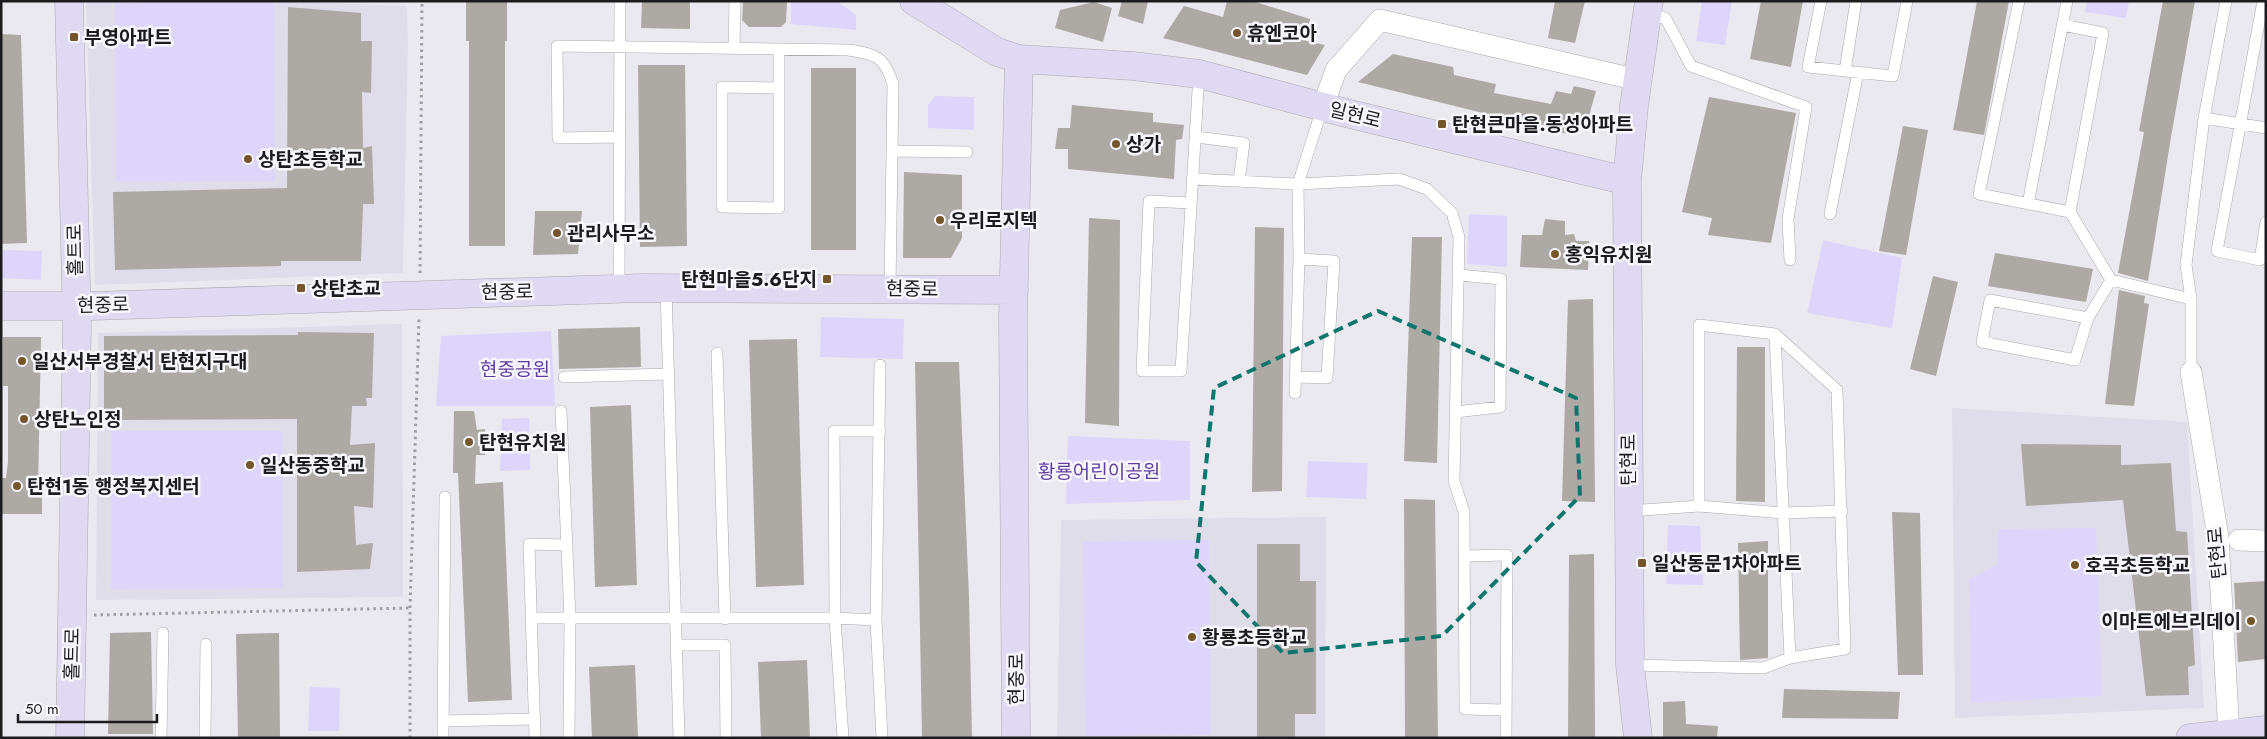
<svg xmlns="http://www.w3.org/2000/svg" width="2267" height="739" viewBox="0 0 2267 739" font-family="Jost,'Noto Sans KR',sans-serif">
  <rect width="100%" height="100%" fill="#eae9f0"/>
  <!-- built -->
  <path fill="#e0ddeb" d="M86,1H274L407,6L408,45L403,273L95,285Z
    M402,324L403,597L96,600L98,333Z
    M1952,408L2187,422L2204,708L1955,718Z
    M1326,517L1325,738H1057L1061,520Z"/>
  <!-- green -->
  <path fill="#ddd6fa" d="M791,1H837L856,15V30L791,24Z
    M1702,1H1732L1725,45L1696,41Z
    M2087,1H2129L2126,18L2085,12Z
    M274,2L275,181L116,182L115,3Z
    M935,96L974,97V130L928,128V105Z
    M1469,214L1507,216V267L1467,264Z
    M1823,240L1902,258L1892,328L1807,313Z
    M1,250L42,251L41,280L1,278Z
    M821,317L904,319L903,359L820,357Z
    M551,331L555,406H436L441,336Z
    M529,418L530,470L500,471L502,419Z
    M111,431H282L283,588L111,589Z
    M1068,436L1190,441V500L1066,504Z
    M1308,461L1368,463L1366,499L1306,497Z
    M1668,525L1700,526L1703,585L1666,584Z
    M2096,528L2102,696L1971,703L1969,579L1997,565L1998,529Z
    M1209,540L1211,735L1085,736L1083,541Z
    M310,687L340,688L339,731H308Z"/>
  <!-- building -->
  <path fill="#ada9a4" d="M466,1H507V41H505V246H469V41H466Z
    M642,1H690V29L641,28Z
    M743,1H787L786,22L781,27H749L742,20Z
    M1122,1H1148L1143,24L1118,16Z
    M1227,1H1252L1310,19L1306,41L1325,45L1307,75L1163,38L1184,6L1223,17Z
    M1555,1H1585L1575,43L1548,38Z
    M1761,1H1803L1791,67L1750,59Z
    M1977,1H2009L1984,135L1953,130Z
    M2163,1H2195L2171,137L2148,281L2118,273L2144,132L2139,131Z
    M1094,2L1112,8L1103,42L1055,28L1060,10Z
    M288,7L361,13V41H372L371,93L362,92L363,148L372,146L374,204H363L361,261H281V266L115,270L113,192L287,188Z
    M1,34L21,35L27,243L1,244Z
    M1393,54L1453,67L1454,75L1496,84L1494,93L1551,104L1556,91L1571,94L1574,86L1596,91L1587,123L1567,134L1358,82Z
    M638,65H685L687,246L640,247Z
    M811,68H856V250H811Z
    M1709,97L1796,113L1771,243L1708,235L1712,218L1682,212Z
    M1072,105L1153,113V122L1184,125L1182,139L1176,140L1174,179L1068,169V149H1055L1058,128H1070Z
    M1903,126L1928,130L1906,255L1879,251Z
    M904,172L962,175V238L951,258H903Z
    M535,211H582L578,254L533,255Z
    M1089,218L1120,220L1119,426L1085,423Z
    M1545,219L1565,221V235L1574,234L1576,241H1589L1588,270L1520,267L1522,235H1542Z
    M1255,227L1284,228L1282,491L1252,492Z
    M1412,237H1442L1437,463L1404,461Z
    M1995,253L2093,269L2086,302L1988,286Z
    M1933,276L1958,282L1936,376L1910,369Z
    M2119,290L2145,296L2144,303L2149,304L2134,406L2105,404Z
    M1593,299L1595,502L1562,501L1568,300Z
    M640,327L641,367L559,369L558,329Z
    M298,332L374,333L372,398H366L367,406H352L350,445L375,443L373,508L354,506L356,545L373,543L370,569L297,572V419L104,420V336L298,335Z
    M3,337H41L38,490H42V514H1V478H6L8,462V386H3Z
    M797,339L804,585L756,587L749,340Z
    M1737,347H1765V502L1736,501Z
    M915,362H959L969,597L972,738H922Z
    M631,405L637,585L595,587L590,407Z
    M454,411H474L477,430L485,429V455H476L475,484L503,482L512,700L468,702L458,473H453Z
    M2021,444L2121,445V465L2171,463L2176,531L2187,532L2195,665L2188,667L2189,695L2146,696L2123,500L2026,506Z
    M1404,499L1435,500L1438,738H1405Z
    M1892,512L1920,513L1923,675H1898Z
    M1768,541V658L1740,660L1738,543Z
    M1257,544H1300V581H1316V714H1295V738H1257Z
    M1594,554L1595,738H1568L1569,555Z
    M2266,581V659L2238,662L2234,583Z
    M151,632L153,734H108L110,633Z
    M279,633L280,738H238L236,634Z
    M807,660L810,738H761L758,662Z
    M635,665L638,738H592L589,667Z
    M1784,689L1900,692L1898,719L1782,718Z
    M1685,701L1686,724L1718,726L1717,738H1663V702Z"/>
  <g fill="none" stroke-linecap="round" stroke-linejoin="round">
    <defs>
      <path id="lane" d="M1821,1L1808,67L1893,76L1907,1
        M2019,1L1979,194L2070,212
        M2263,1L2217,251L2260,260L2266,222
        M1648,12L1666,19L1691,66L1806,107L1788,219L1790,260
        M2063,25L2103,33L2070,212L2111,280L2191,299
        M734,48L735,1
        M779,49V208L722,207V87L779,88
        M1845,71L1856,1
        M2204,118L2266,128
        M619,137L558,138L557,46L848,50C876,54 884,56 893,84L890,288
        M1196,137L1244,143L1239,181
        M892,151L967,152
        M1193,179L1298,184L1399,179L1427,189L1452,213L1459,237L1454,481L1464,512L1465,709L1505,710
        M1191,203L1149,201L1142,371H1181L1199,74
        M2028,204L2067,1
        M1830,214L1858,72
        M666,288L679,738
        M619,290L620,1
        M2088,318L1990,300L1982,342L2075,360L2088,318L2111,280
        M1775,334L1790,658
        M717,353L725,619
        M880,365L876,620L882,738
        M2191,372V299L2186,265L2204,118L2226,1
        M564,377L668,374
        M1295,377L1327,378L1334,261L1299,259
        M1295,393L1299,259L1298,184L1323,106
        M561,411L570,618L569,738
        M1455,412L1500,407L1501,279L1459,275
        M1629,511L1699,506L1784,513L1842,511
        M1466,556L1507,555L1506,738
        M531,618H835L876,620
        M676,645H725L726,738
        M1630,665L1763,668L1790,658L1845,649L1837,390L1775,334L1699,325V506
        M443,721L535,719
        M161,738L163,633
        M205,738L206,644
        M443,738L445,497
        M535,738L529,544L567,545
        M843,738L835,618L834,431H880"/>
      <path id="street" d="M1323,106L1336,70L1380,20L1638,80
        M2191,372L2218,537L2229,735
        M2239,540L2266,541"/>
      <path id="secondary" d="M69,1L77,326L70,738
        M914,1L997,52L1019,59L1133,66L1199,74L1346,113L1627,181
        M1,306H92L642,288L1014,290
        M1016,738L1013,319L1019,59
        M1638,738L1630,665L1627,181L1634,106L1649,1
        M2190,738L2266,730"/>
    </defs>
    <!-- lane casing -->
    <use href="#lane" stroke="#aaa9af" stroke-width="12"/>
    <!-- street casing -->
    <use href="#street" stroke="#aaa9af" stroke-width="22"/>
    <!-- secondary casing -->
    <use href="#secondary" stroke="#aaa9af" stroke-width="29"/>
    <!-- path -->
    <path stroke="#9e9da2" stroke-width="3" stroke-dasharray="2.5 4" stroke-linecap="butt" d="M420,273L422,1
      M94,615L410,608
      M410,738V608L419,318"/>
    <!-- lane -->
    <use href="#lane" stroke="#fff" stroke-width="11"/>
    <!-- street -->
    <use href="#street" stroke="#fff" stroke-width="21"/>
    <!-- secondary -->
    <use href="#secondary" stroke="#dfd9f1" stroke-width="28"/>
  </g>
  <!-- marked area -->
  <path fill="none" stroke="#0f766e" stroke-width="4" stroke-dasharray="10 6" stroke-linejoin="round" d="M1378,311L1576,398L1580,496L1442,636L1283,653L1196,562L1214,388Z"/>
  <!-- markers -->
  <g fill="#74562a" stroke="#f8f6fd" stroke-width="2">
    <circle cx="1237" cy="33" r="5"/>
    <rect x="69" y="32" width="10" height="10" rx="2.5"/>
    <rect x="1437" y="119" width="10" height="10" rx="2.5"/>
    <circle cx="1116" cy="144" r="5"/>
    <circle cx="248" cy="159" r="5"/>
    <circle cx="940" cy="220" r="5"/>
    <circle cx="557" cy="233" r="5"/>
    <circle cx="1555" cy="254" r="5"/>
    <rect x="822" y="274" width="10" height="10" rx="2.5"/>
    <rect x="296" y="283" width="10" height="10" rx="2.5"/>
    <circle cx="22" cy="361" r="5"/>
    <circle cx="24" cy="419" r="5"/>
    <circle cx="469" cy="442" r="5"/>
    <circle cx="250" cy="465" r="5"/>
    <circle cx="17" cy="486" r="5"/>
    <rect x="1637" y="558" width="10" height="10" rx="2.5"/>
    <circle cx="2075" cy="565" r="5"/>
    <circle cx="2251" cy="621" r="5"/>
    <circle cx="1192" cy="637" r="5"/>
  </g>
  <g text-anchor="middle" dominant-baseline="central" stroke-width="5" stroke-linejoin="round" paint-order="stroke">
    <!-- poi labels -->
    <g font-size="19" font-weight="bold" fill="#1c1c1e" stroke="#f8f6fd" text-anchor="start">
      <text x="1247" y="33">휴엔코아</text>
      <text x="84" y="37">부영아파트</text>
      <text x="1452" y="124">탄현큰마을.동성아파트</text>
      <text x="1126" y="144">상가</text>
      <text x="258" y="159">상탄초등학교</text>
      <text x="950" y="220">우리로지텍</text>
      <text x="567" y="233">관리사무소</text>
      <text x="1565" y="254">홍익유치원</text>
      <text x="817" y="279" text-anchor="end">탄현마을5.6단지</text>
      <text x="311" y="288">상탄초교</text>
      <text x="32" y="361">일산서부경찰서 탄현지구대</text>
      <text x="34" y="419">상탄노인정</text>
      <text x="479" y="442">탄현유치원</text>
      <text x="260" y="465">일산동중학교</text>
      <text x="27" y="486">탄현1동 행정복지센터</text>
      <text x="1652" y="563">일산동문1차아파트</text>
      <text x="2085" y="565">호곡초등학교</text>
      <text x="2241" y="621" text-anchor="end">이마트에브리데이</text>
      <text x="1202" y="637">황룡초등학교</text>
    </g>
    <!-- street labels -->
    <g font-size="19" fill="#1c1c1e" stroke="#f8f6fd">
      <text transform="translate(1355 115) rotate(14)">일현로</text>
      <text transform="translate(75 250) rotate(-91)">홀트로</text>
      <text transform="translate(912 289) rotate(1)">현중로</text>
      <text transform="translate(507 292) rotate(-1)">현중로</text>
      <text transform="translate(103 305) rotate(-1)">현중로</text>
      <text transform="translate(1628 460) rotate(-90)">탄현로</text>
      <text transform="translate(2217 553) rotate(-95)">탄현로</text>
      <text transform="translate(72 654) rotate(-89)">홀트로</text>
      <text transform="translate(1016 679) rotate(-90)">현중로</text>
    </g>
    <!-- park labels -->
    <g font-size="19" fill="#5e3da0" stroke="#f8f6fd">
      <text x="515" y="369">현중공원</text>
      <text x="1099" y="471">황룡어린이공원</text>
    </g>
  </g>
  <!-- border -->
  <rect width="2267" height="739" fill="none" stroke="#1c1c1e" stroke-width="5"/>
  <!-- scale -->
  <path d="M18 714v8h139v-8" fill="none" stroke="#1c1c1e" stroke-width="2.5"/>
  <text x="25" y="714" font-size="15" fill="#1c1c1e" stroke="#f8f6fd" stroke-width="4" paint-order="stroke">50 m</text>
</svg>
